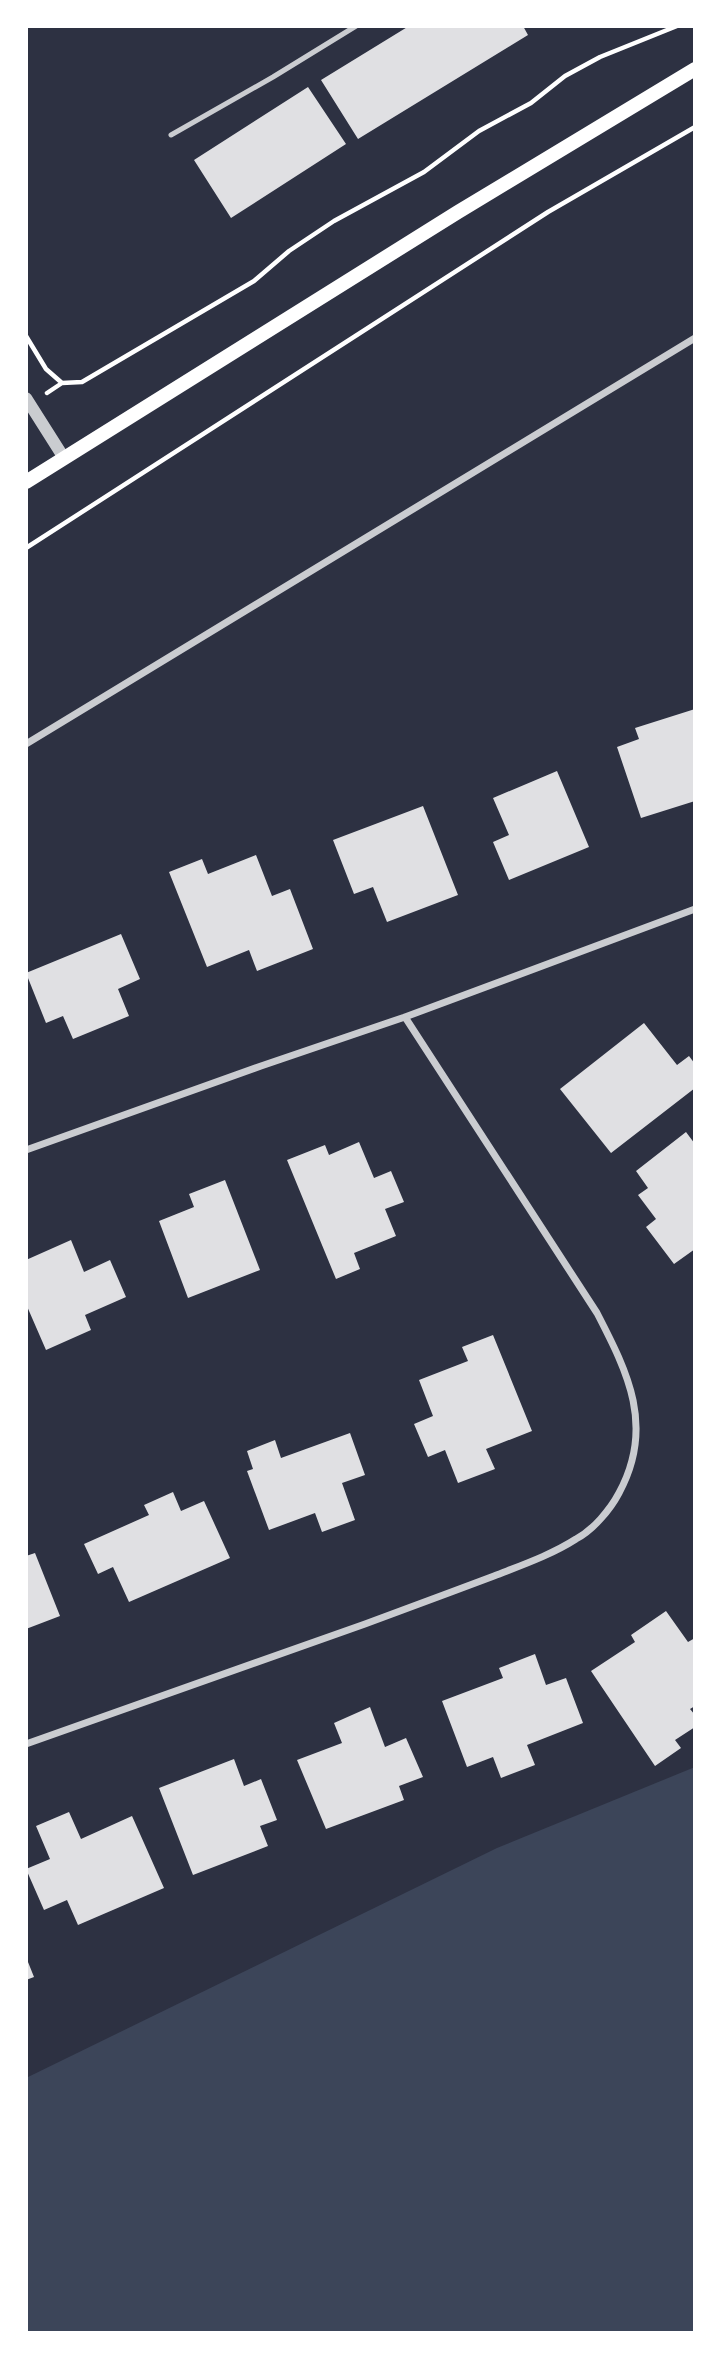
<svg xmlns="http://www.w3.org/2000/svg" width="721" height="2359" viewBox="0 0 721 2359" font-family="Helvetica,sans-serif">
  <rect width="100%" height="100%" fill="#2d3142"/>
  <!-- green -->
  <path fill="#3c4559" d="M695,1767V2333H26V2078L497,1848Z"/>
  <!-- building -->
  <path fill="#e0e0e3" d="M409,26H523L528,35L358,139L321,80Z
    M308,87L346,144L231,218L194,160Z
    M695,709V801L641,818L617,747L639,739L635,728Z
    M557,771L589,847L509,880L493,842L509,835L493,798Z
    M423,806L458,895L387,922L373,887L354,894L333,840Z
    M256,855L272,896L290,889L313,949L257,971L249,950L207,967L169,872L202,859L208,874Z
    M121,934L140,979L118,989L129,1016L73,1039L63,1016L46,1023L26,973Z
    M644,1023L677,1065L689,1056L695,1064V1088L611,1153L560,1089Z
    M686,1132L695,1144V1249L674,1264L646,1227L656,1219L638,1195L648,1188L636,1171Z
    M359,1142L374,1178L391,1171L404,1202L385,1209L396,1236L354,1253L360,1269L336,1279L287,1160L325,1145L329,1155Z
    M225,1180L260,1270L188,1298L159,1221L194,1207L189,1194Z
    M71,1240L84,1272L110,1260L126,1297L85,1315L91,1330L46,1350L26,1304V1260Z
    M493,1335L532,1431L486,1449L495,1469L458,1483L445,1450L428,1457L414,1424L433,1416L419,1380L468,1361L462,1347Z
    M350,1433L365,1475L342,1483L355,1520L322,1532L315,1513L269,1530L247,1471L253,1469L247,1451L275,1440L281,1458Z
    M173,1492L181,1511L204,1501L230,1558L129,1602L113,1567L98,1574L84,1544L149,1515L144,1505Z
    M35,1553L60,1616L26,1629V1556Z
    M666,1611L688,1642L695,1638V1706L690,1709L695,1715V1727L675,1740L681,1748L655,1766L591,1671L635,1642L631,1635Z
    M535,1654L546,1685L566,1678L583,1723L527,1745L535,1765L501,1778L493,1757L467,1767L442,1701L503,1678L499,1668Z
    M370,1707L385,1747L406,1738L423,1777L399,1786L404,1800L326,1829L297,1760L342,1743L334,1723Z
    M234,1759L244,1786L261,1779L277,1820L260,1826L268,1846L193,1875L159,1788Z
    M69,1812L81,1839L132,1816L164,1888L78,1925L67,1900L44,1910L26,1869L50,1859L36,1826Z
    M26,1957L34,1977L26,1980Z"/>
  <g fill="none" stroke-linecap="round" stroke-linejoin="round">
    <!-- path -->
    <path stroke="#fff" stroke-width="4.5" d="M26,336L46,369L62,383L82,382L254,281L289,251L334,221L424,172L479,131L531,103L565,76L600,57L677,26
      M47,393L62,383
      M26,548L548,212L695,127"/>
    <!-- service -->
    <path stroke="#caccd0" stroke-width="5" d="M171,135L273,77L356,26"/>
    <!-- minor -->
    <path stroke="#caccd0" stroke-width="7" d="M26,744L695,338
      M26,1150L261,1066L405,1017L695,909
      M26,1744C139,1704 252,1664 365,1624C409,1608 451,1592 494,1576C522,1565 551,1555 576,1539C593,1530 610,1510 619,1493C655,1427 628,1373 597,1313L405,1017"/>
    <!-- tertiary -->
    <path stroke="#caccd0" stroke-width="12" d="M26,398L64,458"/>
    <!-- secondary -->
    <path stroke="#fff" stroke-width="14" d="M26,482L458,212L695,69"/>
  </g>
  <!-- border -->
  <rect width="721" height="2359" fill="none" stroke="#ffffff" stroke-width="56"/>
</svg>
